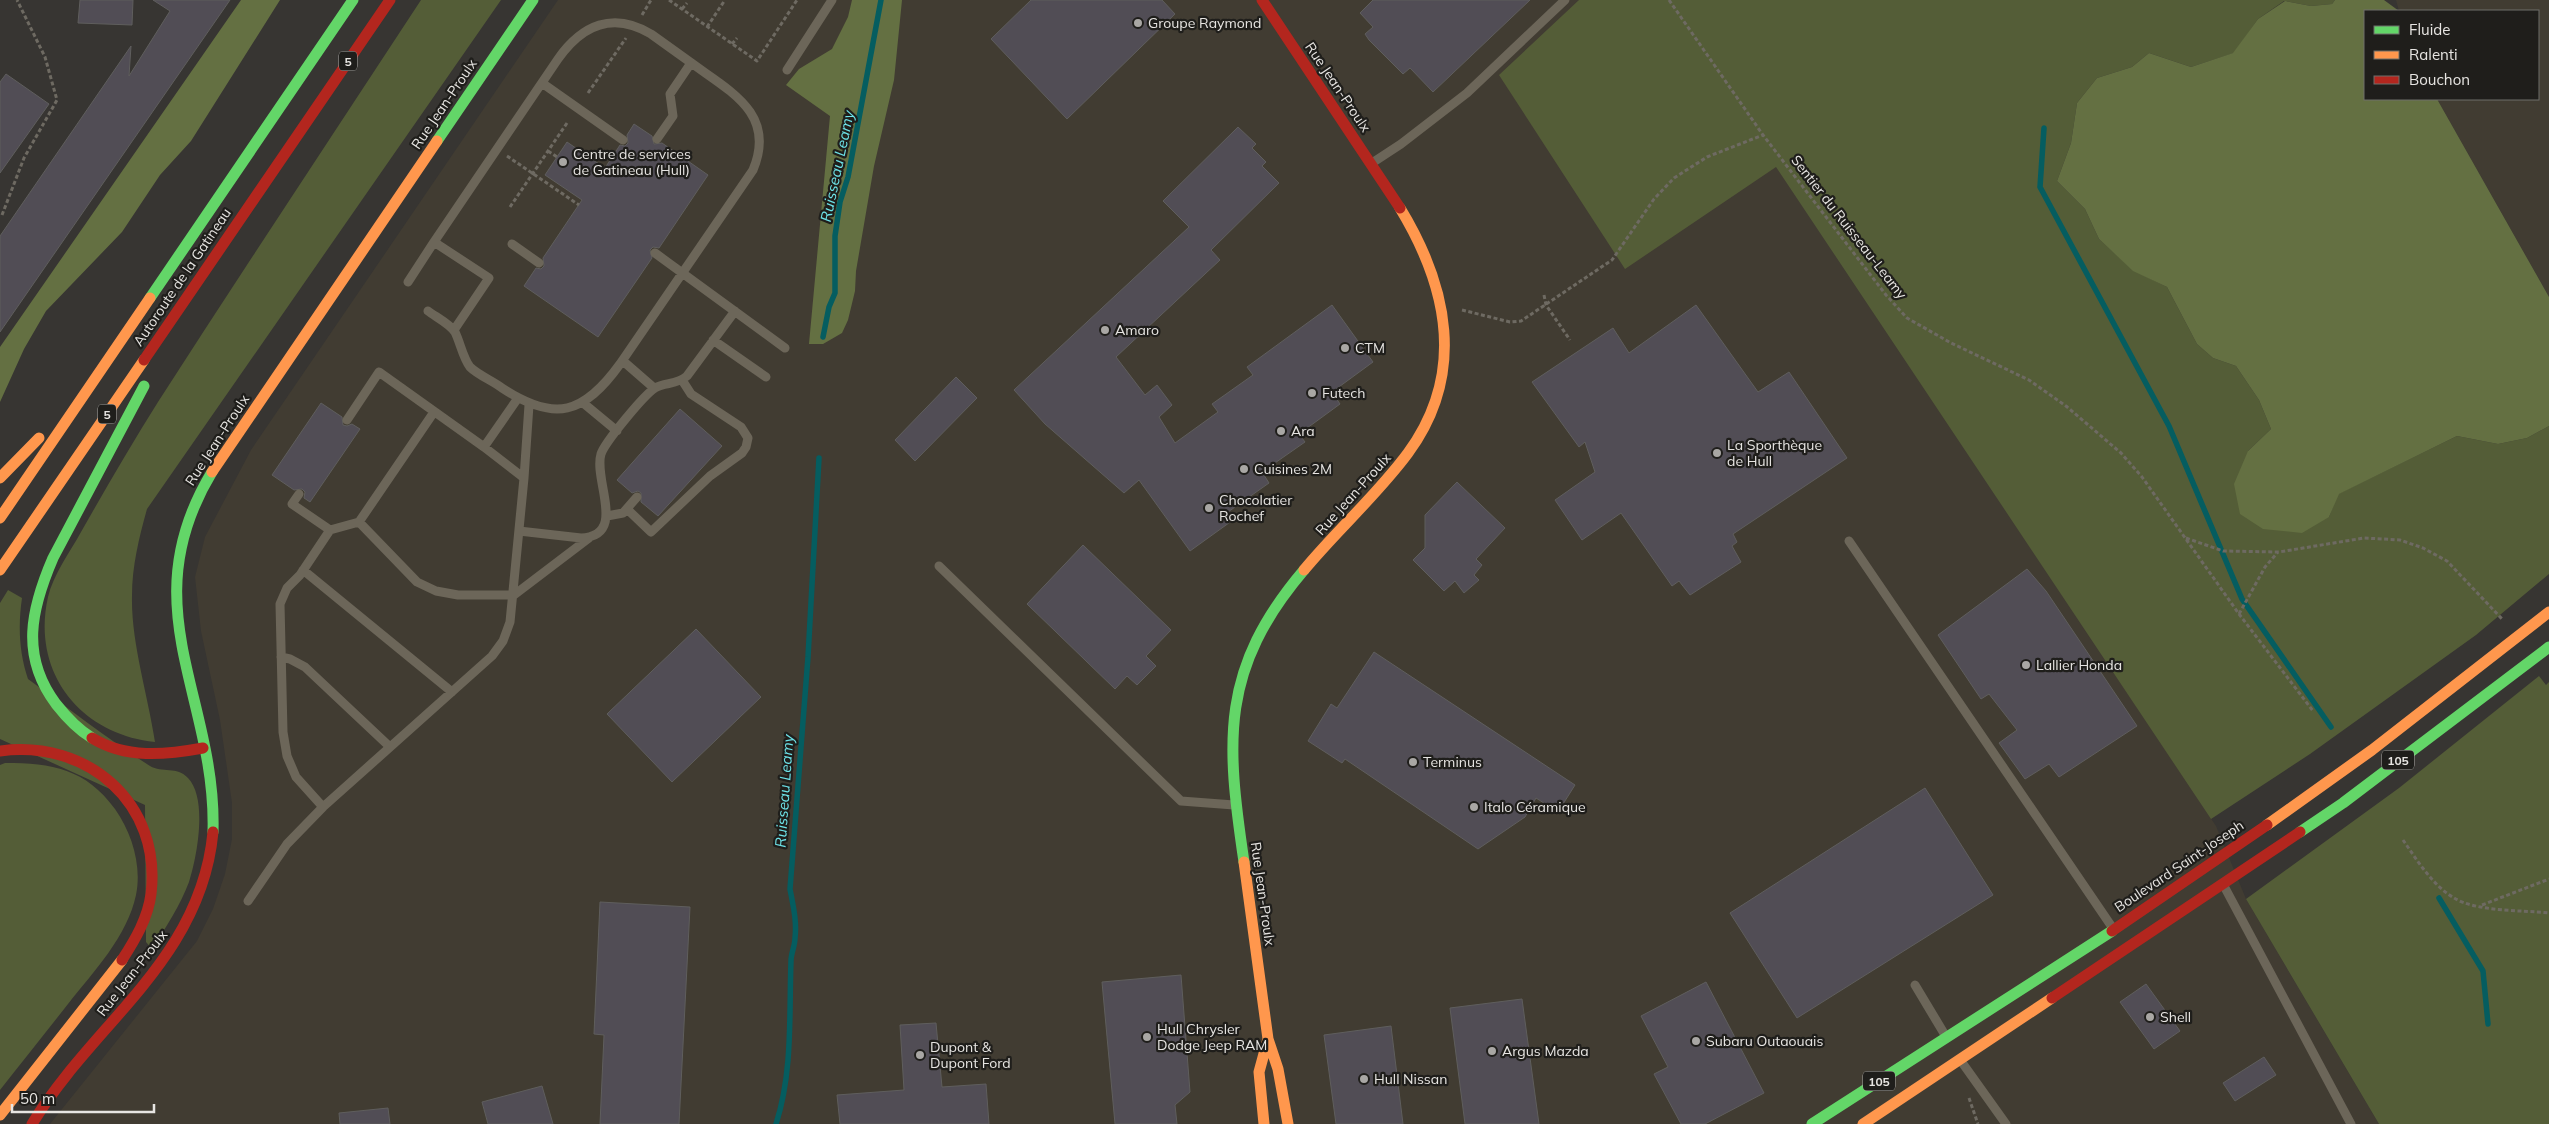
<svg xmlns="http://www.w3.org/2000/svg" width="2549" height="1124" viewBox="0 0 2549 1124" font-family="Mulish,sans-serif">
  <rect width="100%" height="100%" fill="#373532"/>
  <!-- built -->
  <path fill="#413c32" d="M558,0H1665L2216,826L2246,899L2379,1124H50L197,941L213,909L225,874L232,839V803L220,720L201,631L195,577L205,537L251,450Z
    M2396,0H2549V297L2437,99H2538V11H2399Z"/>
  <!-- green -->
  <path fill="#545d37" d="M421,0H501L147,509C139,538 132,566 132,596C131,643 148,695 155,742C80,734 31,672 48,597C53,575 70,552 81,532C106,488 131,445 158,402C245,267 333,134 421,0Z
    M1579,0H2335L2332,4L2311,6L2284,1L2258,19L2234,53L2191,67L2149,53L2132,67L2097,78L2077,103L2071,143L2057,181L2085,209L2099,239L2133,270L2167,287L2197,344L2213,358L2236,366L2259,400L2271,429L2248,451L2329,517L2338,494L2457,436L2498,444L2527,438L2549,426V574L2476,635L2310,754L2211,819L1776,167L1625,269L1499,75Z
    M8,590L22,598C18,626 19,652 28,679C68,708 108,739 150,766C162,773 177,766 188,778C208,799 197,857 189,882C180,906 166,927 152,949L146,942L145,805L0,739V603Z
    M2539,676L2546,685L2549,682V1124H2379L2246,899L2399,788Z
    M5,763C52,763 86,769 115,809C132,833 142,866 136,895C127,937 94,971 68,1004C46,1032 23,1061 0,1090V765Z"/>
  <!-- forest -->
  <path fill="#647042" d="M241,0H280L191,141L160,175L122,232L46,311L24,349L0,402V347Z
    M852,0H902L894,80L874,166L856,271L855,291L848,320L842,333L823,344H809L830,116L786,85L799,69L832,49L848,17Z
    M2335,0H2384L2399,11H2365V99H2437L2549,297V426L2527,438L2498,444L2457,436L2339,494L2329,517L2302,533L2263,529L2240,514L2234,484L2248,451L2271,429L2259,400L2236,366L2213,358L2197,344L2167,287L2133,271L2099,239L2085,209L2057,181L2071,143L2077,103L2097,78L2132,67L2149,53L2191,67L2233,53L2258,19L2285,1L2311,6L2332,4Z"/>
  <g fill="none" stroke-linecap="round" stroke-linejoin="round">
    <!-- stream -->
    <path stroke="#055d60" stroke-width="5.5" d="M2044,128L2040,187L2169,426L2242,599L2331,727
      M823,337L829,307L835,293V236L840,202L848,177L881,0
      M2439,898L2483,971L2488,1024
      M776,1124C793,1072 789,1014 791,961C791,953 795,946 795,938C797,921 793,905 790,889L808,657L819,458"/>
  </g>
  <!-- building -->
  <path fill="#514d55" stroke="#5f5e5d" d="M80,0H133L132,25L78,23Z
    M153,0H230L0,332V236L131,46L129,76L170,11Z
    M1031,0H1162L1175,14L1067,119L991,39Z
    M1373,0H1530L1433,92L1410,68L1403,74L1369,40L1365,34L1373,27L1360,13Z
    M6,74L49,104L0,173V82Z
    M634,124L652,136L654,144L662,143L708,175L659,248L653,247L650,250L652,258L598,337L524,286L536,268L541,269L544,266L543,258L582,200L545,175L567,142L605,168L620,145L625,146L628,143L627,135Z
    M1238,127L1256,144L1252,148L1266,162L1262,166L1279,183L1211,250L1220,260L1116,357L1145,395L1157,385L1172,405L1159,417L1175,443L1218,412L1212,404L1253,375L1247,367L1332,305L1373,362L1332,392L1340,404L1299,434L1305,442L1262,472L1269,483L1228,512L1233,520L1190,551L1139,480L1124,493L1045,424L1014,390L1189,227L1163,201Z
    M1696,305L1758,392L1789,372L1847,458L1733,534L1737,542L1732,546L1741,562L1690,595L1679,581L1672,586L1621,513L1582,540L1555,500L1595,472L1585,442L1579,447L1532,382L1613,328L1629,353Z
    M956,377L977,398L915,461L895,440Z
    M321,403L342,417L343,425L347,426L352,424L360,429L310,502L304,498L305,492L302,489L294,490L272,475Z
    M680,409L722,446L658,516L641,502V493L638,491L632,493L617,480Z
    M1457,482L1505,528L1476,559L1482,565L1474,575L1479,580L1464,593L1455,581L1444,591L1413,560L1425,548V515Z
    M1083,545L1171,630L1146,656L1156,666L1137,685L1127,676L1115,689L1027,604Z
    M2027,569L2046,591L2137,726L2059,777L2049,764L2025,779L1999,743L2017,730L1989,694L1981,699L1938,635Z
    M696,629L761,697L672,782L607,714Z
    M1374,652L1575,785L1558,812L1536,798L1525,817L1478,849L1345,759L1342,763L1308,741L1331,704L1337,708Z
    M1925,788L1993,895L1797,1018L1730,913Z
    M600,902L690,907L679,1124H600L604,1035L594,1034Z
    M1181,975L1190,1092L1175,1105L1177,1124H1115L1102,982Z
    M1706,982L1764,1093L1705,1124H1681L1654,1074L1668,1067L1641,1016Z
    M2146,984L2180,1031L2154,1049L2120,1002Z
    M1522,999L1539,1124H1465L1450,1008Z
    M936,1023L942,1087L986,1084L989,1124H840L837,1095L904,1090L900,1025Z
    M1391,1026L1403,1124H1336L1324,1035Z
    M2264,1057L2276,1075L2235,1101L2223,1083Z
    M542,1086L553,1124H488L482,1102Z
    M388,1108L390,1124H340L339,1113Z"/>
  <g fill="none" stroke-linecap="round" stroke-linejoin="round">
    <!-- path -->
    <path stroke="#6e6a62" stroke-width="3" stroke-dasharray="4 2.5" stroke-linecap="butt" d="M669,0L757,61L797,0
      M1669,0L1763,135L1886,295L1907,318L1951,343L2029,380L2066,406L2121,453L2142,477L2239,614L2313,711
      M682,9L687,3
      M642,15L651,0
      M707,27L725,0
      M732,44L737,38
      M588,93L626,38
      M548,151L557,157
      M507,156L579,205
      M510,207L567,123
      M2,215L24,158L57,100L45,57L17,0
      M1544,295L1546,305L1570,340
      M1462,310L1510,322L1521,321L1612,260L1654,199L1674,178L1707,157L1763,135
      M2186,538L2223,551L2279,552L2364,538L2400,540L2423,548L2447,561L2503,620
      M2239,614L2265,567L2278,552
      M2403,840C2417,860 2432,885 2454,898C2477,912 2522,910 2549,913
      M2482,905L2549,879
      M1969,1098L1978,1124"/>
    <!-- lane -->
    <path stroke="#6c6659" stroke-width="9" d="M787,70L832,0
      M542,83L623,140
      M657,139L673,116L670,94L691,63
      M1372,163L1401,144L1467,93L1565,0
      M512,244L539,263
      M655,253L785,348
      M408,282L434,242
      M428,311C436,317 450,324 455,332C460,342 463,358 470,367C478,375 493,381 502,388C555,423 584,414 620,364L753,170C774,120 740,97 704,72C686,59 669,47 651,34C613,11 582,25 558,59L434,242L489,278L454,330
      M713,340L766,377
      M623,361L654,388
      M582,402L617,431
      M347,420L379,372L484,447L518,398
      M524,478L529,405
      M299,494L292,504L330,530L359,522L434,412
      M627,509L651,532L710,476L742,453L746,447L748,438L741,427L691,394L682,380
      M607,516L623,513L637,497
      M359,522L417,582L436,591L458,595H514L589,538
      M330,530L300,575L287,588L280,604L283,732L287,756L296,777L323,807L492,656L503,641L510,622L524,478L484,447
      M519,531L581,538C628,536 593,480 601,454C605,442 644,395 655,388C665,382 677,385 687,376L735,311
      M1849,541L2112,927
      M939,566L1181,801L1234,805
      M303,570L452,692
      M281,657L290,659L305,667L390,747
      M2224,886L2351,1124
      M248,901L287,844L323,807
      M1915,985L1945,1035
      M1961,1061L2006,1124"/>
    <!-- fast -->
    <path stroke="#63d668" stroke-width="11" d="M437,141L533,0
      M150,298L353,0
      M212,472C130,607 217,698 213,832
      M92,738C77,729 67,718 56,704C20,656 31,609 53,558L144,386
      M2300,832L2343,803L2549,647
      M1244,862C1226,740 1220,669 1304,570
      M1812,1124L2112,931"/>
    <!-- slow -->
    <path stroke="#ff974d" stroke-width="11" d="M212,472L437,141
      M0,478L39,438
      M0,518L150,298
      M0,570L144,360
      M1304,570C1337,530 1377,495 1408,453C1466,374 1448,287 1400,208
      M2267,825L2372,750L2549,612
      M1244,862L1268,1039L1278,1069L1288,1124
      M0,1115L122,960
      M1264,1124L1259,1072L1268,1039
      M1863,1124L2052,998"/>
    <!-- jam -->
    <path stroke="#b3261e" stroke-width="11" d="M1262,0L1400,208
      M144,360L390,0
      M92,738C126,759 165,755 203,748
      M0,751C87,739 162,803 151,894C148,918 135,940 122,960
      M2112,931L2267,825
      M2052,998L2300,832
      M32,1124C93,1023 201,960 213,832"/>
  </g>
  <!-- markers -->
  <g fill="#a9a7a4" stroke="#1f1e1b" stroke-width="2">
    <circle cx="1138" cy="23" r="5"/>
    <circle cx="563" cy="162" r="5"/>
    <circle cx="1105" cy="330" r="5"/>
    <circle cx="1345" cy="348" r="5"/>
    <circle cx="1312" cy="393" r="5"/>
    <circle cx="1281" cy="431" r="5"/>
    <circle cx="1717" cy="453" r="5"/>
    <circle cx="1244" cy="469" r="5"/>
    <circle cx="1209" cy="508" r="5"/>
    <circle cx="2026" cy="665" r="5"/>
    <circle cx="1413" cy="762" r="5"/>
    <circle cx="1474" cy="807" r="5"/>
    <circle cx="2150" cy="1017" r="5"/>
    <circle cx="1147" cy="1037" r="5"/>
    <circle cx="1696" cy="1041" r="5"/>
    <circle cx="1492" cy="1051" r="5"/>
    <circle cx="920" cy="1055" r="5"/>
    <circle cx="1364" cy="1079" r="5"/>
  </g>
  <g text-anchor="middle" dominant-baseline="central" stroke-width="4.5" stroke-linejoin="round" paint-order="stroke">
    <!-- shield labels -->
    <g fill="#1f1e1b" stroke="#aba9a6" stroke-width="1">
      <rect x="339" y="51.5" width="18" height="19" rx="4"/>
      <rect x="98" y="404.5" width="18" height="19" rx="4"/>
      <rect x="2382" y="750.5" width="32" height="19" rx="4"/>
      <rect x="1863" y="1071.5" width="32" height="19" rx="4"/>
    </g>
    <g font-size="12" font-weight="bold" fill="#e7e5e2">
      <text x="348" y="61">5</text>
      <text x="107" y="414">5</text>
      <text x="2398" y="760">105</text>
      <text x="1879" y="1081">105</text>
    </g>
    <!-- poi labels -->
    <g font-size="14" fill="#e7e5e2" stroke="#1f1e1b" text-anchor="start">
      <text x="1148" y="23">Groupe Raymond</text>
      <text x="573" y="154">Centre de services<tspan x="573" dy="16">de Gatineau (Hull)</tspan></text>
      <text x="1115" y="330">Amaro</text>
      <text x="1355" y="348">CTM</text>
      <text x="1322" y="393">Futech</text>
      <text x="1291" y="431">Ara</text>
      <text x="1727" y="445">La Sporthèque<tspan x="1727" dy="16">de Hull</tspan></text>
      <text x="1254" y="469">Cuisines 2M</text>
      <text x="1219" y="500">Chocolatier<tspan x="1219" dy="16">Rochef</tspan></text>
      <text x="2036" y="665">Lallier Honda</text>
      <text x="1423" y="762">Terminus</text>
      <text x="1484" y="807">Italo Céramique</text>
      <text x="2160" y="1017">Shell</text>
      <text x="1157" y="1029">Hull Chrysler<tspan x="1157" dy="16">Dodge Jeep RAM</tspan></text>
      <text x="1706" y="1041">Subaru Outaouais</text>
      <text x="930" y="1047">Dupont &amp;<tspan x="930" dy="16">Dupont Ford</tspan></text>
      <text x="1502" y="1051">Argus Mazda</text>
      <text x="1374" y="1079">Hull Nissan</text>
    </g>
    <!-- street labels -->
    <g font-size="14" fill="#e7e5e2" stroke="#1f1e1b">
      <text transform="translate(1338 87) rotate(56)">Rue Jean-Proulx</text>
      <text transform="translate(444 104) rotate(-56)">Rue Jean-Proulx</text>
      <text transform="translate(1849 227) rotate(52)">Sentier du Ruisseau-Leamy</text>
      <text transform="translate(182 277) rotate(-56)">Autoroute de la Gatineau</text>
      <text transform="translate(217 440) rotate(-57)">Rue Jean-Proulx</text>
      <text transform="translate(1353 494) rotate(-48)">Rue Jean-Proulx</text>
      <text transform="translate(2179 866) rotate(-34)">Boulevard Saint-Joseph</text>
      <text transform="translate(1263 894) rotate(82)">Rue Jean-Proulx</text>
      <text transform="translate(132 973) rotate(-52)">Rue Jean-Proulx</text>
    </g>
    <!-- water labels -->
    <g font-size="15" font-style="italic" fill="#6ee4ea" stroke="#1f1e1b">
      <text transform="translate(837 166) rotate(-78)">Ruisseau Leamy</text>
      <text transform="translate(784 791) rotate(-86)">Ruisseau Leamy</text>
    </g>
  </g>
  <!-- legend -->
  <rect x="2364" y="10" width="175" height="90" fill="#1f1e1b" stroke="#6f6e6b"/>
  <rect x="2374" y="26" width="25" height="8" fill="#63d668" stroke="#6f6e6b"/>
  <text x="2409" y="35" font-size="15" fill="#e7e5e2">Fluide</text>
  <rect x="2374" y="51" width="25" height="8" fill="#ff974d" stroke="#6f6e6b"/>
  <text x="2409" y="60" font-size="15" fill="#e7e5e2">Ralenti</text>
  <rect x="2374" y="76" width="25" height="8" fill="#b3261e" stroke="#6f6e6b"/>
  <text x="2409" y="85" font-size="15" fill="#e7e5e2">Bouchon</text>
  <!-- scale -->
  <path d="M12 1104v8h142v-8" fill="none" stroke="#e7e5e2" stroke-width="2.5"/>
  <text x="20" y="1104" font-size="15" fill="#e7e5e2" stroke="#1f1e1b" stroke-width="4" paint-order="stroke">50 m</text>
</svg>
